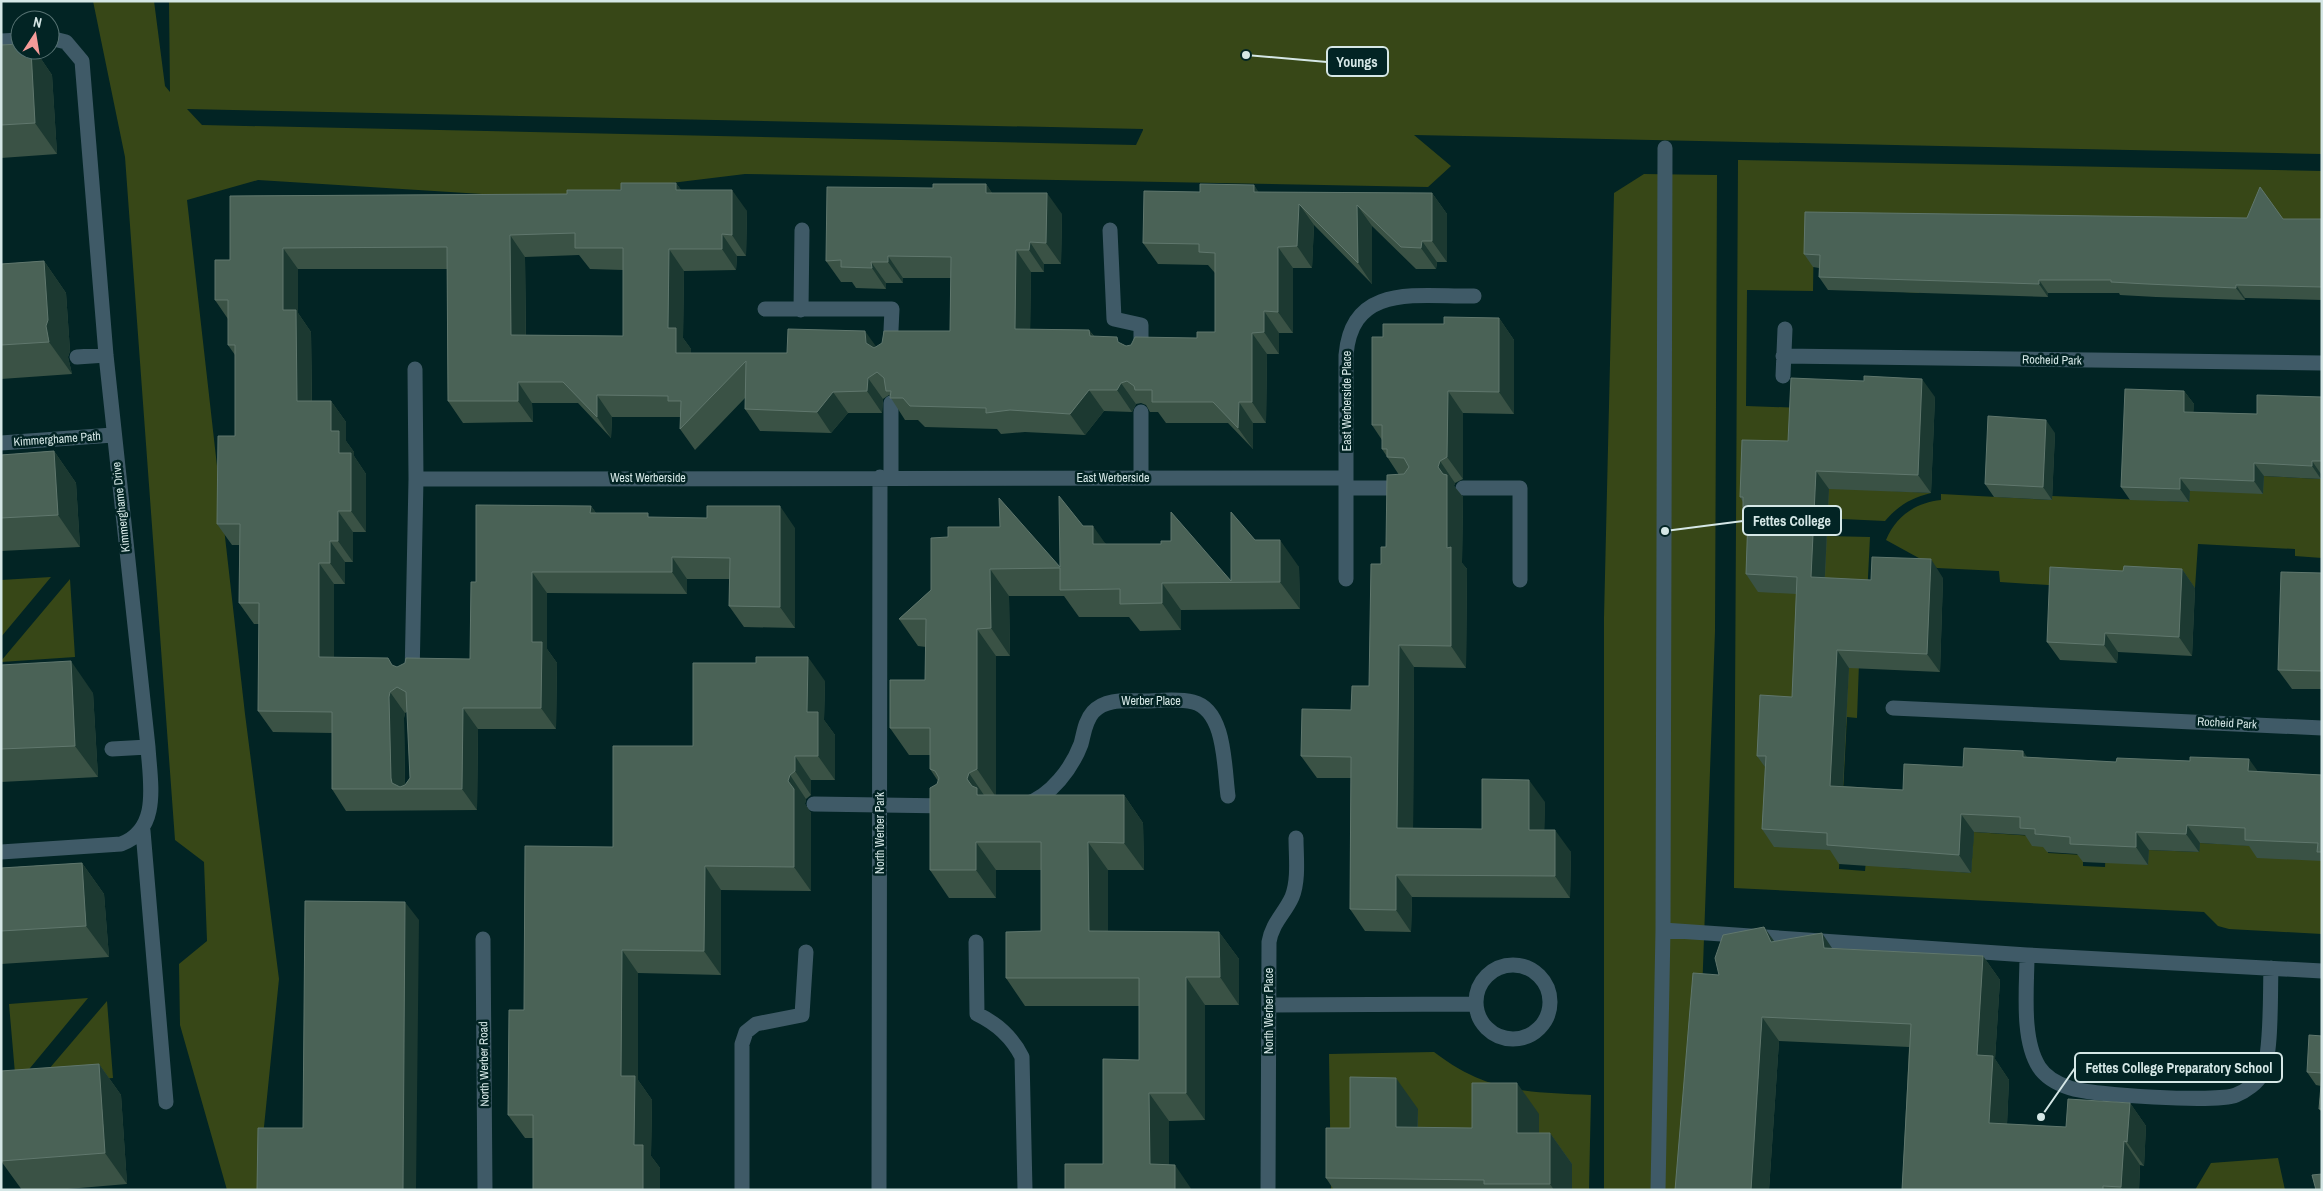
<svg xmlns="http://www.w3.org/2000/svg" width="2323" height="1191" viewBox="0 0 2323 1191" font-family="'Archivo Narrow',sans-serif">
  <rect width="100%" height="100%" fill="#022424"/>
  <!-- green -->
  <path fill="#374717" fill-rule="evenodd" d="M93,1H154L165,86L170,92L169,1H2322V154L1414,135L1451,166L1428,187L745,174L548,198L258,180L187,200L245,714L279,979L259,1176V1190H227L180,1025L179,964L207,941L204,862L175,840L125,157ZM187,109L1143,129V130L1136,145L202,125Z
    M1738,160L2322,171L2319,299H2280L2283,221L1920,227L1919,293L1903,292L1814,225L1813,291L1747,290L1746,406L1803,408L1810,595L1859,663L1857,718L1847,717L1839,869L1865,871L1866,860L1898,862V868L1912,869L1913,863L1948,864L1947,871L1971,873L1974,832L2033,836L2048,847V853L2083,855V866L2105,867L2109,779L2149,850L2199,852L2200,843L2258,846L2322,857V934L2229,929L2218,926L2204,912L1734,888Z
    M1644,174L1717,175L1715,631L1695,1190H1604V618L1614,193Z
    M1823,461L1873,490L1931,493C1911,498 1899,505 1885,521L1821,518Z
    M2322,474V558L2295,556V549L2198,544L2195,588L2064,586L2000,582L1999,571L1937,568L1886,540C1896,516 1915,503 1941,500V494L2051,500L2052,496L2189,502L2190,487L2264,476L2321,479Z
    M1826,536L1870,537L1867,597L1824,595Z
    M51,577L1,637V580Z
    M70,579L75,657L1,662V661Z
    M88,998L16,1085L9,1004Z
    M107,1001L113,1078L37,1083Z
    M1434,1052C1488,1093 1526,1092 1591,1095L1589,1190H1572V1164H1493L1348,1190H1331L1329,1054Z
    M2278,1158L2285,1190H2195L2211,1163Z"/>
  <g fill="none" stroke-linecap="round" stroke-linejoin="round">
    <!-- minor -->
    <path stroke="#3f5a67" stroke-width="15" d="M1,41L20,40
      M1110,230L1114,319L1141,325V357
      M765,309H892L890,351
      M801,310L802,230
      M1783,356L2322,363
      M77,357L106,355
      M1783,376L1785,329
      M1141,412V478
      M1,443L113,435
      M891,477V403
      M416,479L1346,478
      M1346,488H1407
      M1463,488H1520V580
      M1346,579V355C1352,282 1419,297 1474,296
      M412,678L416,479L415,369
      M1893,708L2322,728
      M112,749L148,747
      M814,804L949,806
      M1026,804C1051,796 1072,768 1081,744C1084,733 1085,721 1093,712C1106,698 1126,701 1143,701C1159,701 1177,698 1193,702C1226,710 1224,768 1228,796
      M143,831L166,1102
      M1,852L121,844C161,829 150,782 148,747L106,355L82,61L66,42L50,38
      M1663,930L1665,148
      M483,939L485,1190
      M976,942L977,1014C998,1024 1012,1037 1022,1057L1025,1190
      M2027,955C2027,987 2021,1039 2039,1067C2046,1078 2058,1084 2070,1088C2091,1095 2217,1103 2236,1095C2246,1091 2257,1083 2262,1074C2272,1057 2270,991 2271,968
      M1476 1002a37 37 0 1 1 74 0a37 37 0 1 1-74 0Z
      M1269,1005L1475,1004
      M742,1190V1044L746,1032L756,1024L802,1015L806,952
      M879,1190L880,477
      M1268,1190L1269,942C1272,923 1285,913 1292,897C1299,880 1296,856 1296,838
      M1658,1190L1663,930L2027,955L2322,971"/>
  </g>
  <!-- wall -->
  <path fill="#3a5245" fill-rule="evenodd" d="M1,45L20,50H35L52,75L57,154L1,158Z
    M676,183L681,190L747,211L746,256H737L736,270L684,271L683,338L691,349V353H787L876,347L950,331L951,278H903V283H886V289L856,288L852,282H841L826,261L933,188L986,184L992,193L1062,214L1061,264H1044V272H1031L1030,329L1089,330L1094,336L1122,344L1126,346L1197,338L1215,332V273L1208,265L1158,264L1143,243L1200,192L1254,185L1258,192L1432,193L1447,214V262H1437L1436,269H1416L1372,226V284L1314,225L1312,268H1293V333H1279V354H1267L1266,423H1253V449L1228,423H1166L1158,412H1150L1146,405L1141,403L1136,404L1132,412L1104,411L1085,435L1025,432L1001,434L997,429L925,427L918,420H905L889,395L883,399L882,413H848L831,433L760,431L745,409V398L695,450L680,429V417H612L611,438L578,403H532L533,422L463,423L448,401L447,269H298V313L311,332L312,401H331L346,422V441L354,452V456L366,474V532H353V562H345V584H334V657L397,667L470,659L476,582L591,506L596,513L795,528V628L744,627L729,606V579H687V594L547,593V649L557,663L556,729H478L477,810L346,811L332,789V733L273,732L258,711L259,624H254L239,603V545H232L217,524L235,436V355L228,345V319L215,300L230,260V196L567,194L621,190ZM579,255L590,269L623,270V336L526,335L525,257ZM407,712L410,778L405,785L404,718L405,713Z
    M2283,219H2322V300L2245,298V300L2156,297L2120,295L2119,293H2048V297L1828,290L1819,277V268L1813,267L1804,254Z
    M44,261L66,293L70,351L68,357L72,374L1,379V264Z
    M1499,318L1514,340V414L1463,413V479L1455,483L1454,486L1463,497L1462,563L1467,569L1466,668L1414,667L1413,828L1482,829L1545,802L1544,830L1571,852L1570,898L1412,897L1411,932L1365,931L1350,909L1351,778H1317L1301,756L1351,710L1369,686L1381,564L1386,547L1399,475L1382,449V440L1372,425L1383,337L1444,324Z
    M2184,391L2194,404L2193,412L2257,414L2322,397V474H2321V479L2264,476L2263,494L2190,491L2189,502L2130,500L2121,487Z
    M1935,397L1931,493L1829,489L1825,578L1871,580L1943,578L1940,672L1849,668L1843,786L1903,790L1963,767L2027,757L2322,775V861L2257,858L2249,846L2200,843L2199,852L2149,850L2148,865L2083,862L2077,854L2047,852L2043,847L2032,846L2025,835L1974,832L1971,873L1839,864L1830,850L1774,847L1762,829L1765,767L1757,756L1792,697L1796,594L1758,592L1746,574L1748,522L1743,514V502L1740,497Z
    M2055,433L2052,500L1994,497L1985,484Z
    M54,451L76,483L80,547L1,551V455Z
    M1083,526L1106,544L1231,581L1255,540L1299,567L1300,609L1181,610V630L1140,631L1129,617H1079L1064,596H1009L1010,656H996V795H1124L1143,823L1144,870H1108V931L1219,932L1239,959V1005H1205V1120L1169,1121V1164H1103L1139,1060V1006H1025L1006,978L1041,931V870H996V898H949L930,870L938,781L930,769V755H909L890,728L925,680L926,647L918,646L899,619L931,590V538L1060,567Z
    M2182,569L2195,588L2192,656L2118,652L2117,663L2060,660L2047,642L2123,571Z
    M2322,573V689H2292L2278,670Z
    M1,665L93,693L98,777L1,782Z
    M825,681L824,720L835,735V780H811V795L806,799L805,804L811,813V891L721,890V975L638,973V1080L652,1100L651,1156L660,1168V1190H533V1138H525L508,1115L524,1010L613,847L693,746Z
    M82,863L104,894L109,957L1,964V868Z
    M1764,927L1774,941L1832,948L1983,956L2000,980L1995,1059L2009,1080L2007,1124L2066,1127L2130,1103L2146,1126L2144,1166L2140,1165L2139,1190H1902L1909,1047L1779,1041L1769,1190H1675L1719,975Z
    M2322,1036V1112L2319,1109L2321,1086L2316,1085L2307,1072Z
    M99,1064L121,1095L127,1184L56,1190H22L1,1161Z
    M1418,1109V1128H1472L1539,1114V1133H1550L1572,1164V1190H1334L1326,1178L1350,1128Z"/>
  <!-- shaded-wall -->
  <path fill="#1c3931" d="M31,50H35L52,75L57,154L35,123Z
    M676,183L691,204L676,190Z
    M986,184L1000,205L986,193Z
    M1254,185L1268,206L1254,192Z
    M732,190L747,211L746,256L732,235Z
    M1047,193L1062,214L1061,264L1046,243Z
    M1432,193L1447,214V262L1432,241Z
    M1299,204L1314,225L1312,268L1297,246Z
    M1357,205L1372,226V284L1358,263Z
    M722,234L737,256L736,270L722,249Z
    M510,235L525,257L526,356L511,335Z
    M1422,241L1437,262L1436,269L1421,248Z
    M1030,242L1044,264V272L1029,250Z
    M1278,247L1293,268V333L1278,312Z
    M283,248L298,269V313L311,332L312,422L297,401L283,310Z
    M669,249L684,271L683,338L691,349V374L676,353L668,328Z
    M1016,250L1031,272L1030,350L1015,329Z
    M888,256L903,278V283L888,262Z
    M44,261L66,293L70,351L68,357L72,374L49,342L46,326Z
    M871,262L886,283V289L872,268Z
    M2039,280L2048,293V297L2039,284Z
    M2236,285L2245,298V300L2236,288Z
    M1264,311L1279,333V354L1264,332Z
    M1499,318L1514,340V414L1499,392Z
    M1089,330L1104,351L1090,336Z
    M865,331L880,352L866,343Z
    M1252,333L1267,354L1266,423L1252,402Z
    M868,378L883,399L882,413L867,391Z
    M1922,379L1935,397L1931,493L1918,475Z
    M518,382L532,403L533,422L518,401Z
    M1121,383L1136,404L1132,412L1117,390Z
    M1089,390L1104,411L1085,435L1070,414Z
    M1448,391L1463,413V479L1447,457Z
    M2184,391L2194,404L2193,425L2184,412Z
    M833,392L848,413L831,433L817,412Z
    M597,395L612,417L611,438L597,417Z
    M331,401L346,422V441L354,452V456L366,474V532L351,511L339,453L331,431Z
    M1239,402L1253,423V449L1238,428Z
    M2046,420L2055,433L2052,500L2043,487Z
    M54,451L76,483L80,547L58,515Z
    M1440,461L1455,483L1454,486L1463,497L1462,563L1467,569L1466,668L1451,646L1447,548L1438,467Z
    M2312,461L2321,474V479L2312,466Z
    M2254,463L2264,476L2263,494L2254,481Z
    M1816,471L1829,489L1824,595L1811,577Z
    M2180,478L2190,491L2189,502L2180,489Z
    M591,506L606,527L590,513Z
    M780,506L795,528V628L780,607Z
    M338,511L353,532V562L338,541Z
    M1093,526L1112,553L1093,544Z
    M1280,540L1299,567L1300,609L1280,582Z
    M330,541L345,562V584L330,563Z
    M672,557L687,579V594L672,572Z
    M1931,559L1943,578L1940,672L1927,654Z
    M319,563L334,584V678L319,657Z
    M990,569L1009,596L1010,656L991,628Z
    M2182,569L2195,588L2192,656L2179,637Z
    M532,572L547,593V649L557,663L556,729L541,708L532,642Z
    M1162,583L1181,610V630L1162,603Z
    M977,629L996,656V797L977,769Z
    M2105,633L2118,652L2117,663L2104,645Z
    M1399,645L1414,667L1413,850L1397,828Z
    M1837,650L1849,668L1842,804L1830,786Z
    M808,657L825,681L824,720L835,735V780L818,756L807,712Z
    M71,661L93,693L98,777L75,746Z
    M390,692L405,713L404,718L405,789H397L392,783L391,778L389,697Z
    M463,708L478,729L477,810L462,789Z
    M2023,751L2036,770L2023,757Z
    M795,756L811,780V795L795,771Z
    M2249,759L2262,777L2248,771Z
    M969,773L988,801L997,822L972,786L967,779Z
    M790,775L806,799L805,804L811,813V891L794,867L788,781Z
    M1529,780L1545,802L1544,852L1529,830Z
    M1124,795L1143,823L1144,870L1124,843Z
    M1961,814L1974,832L1971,873L1959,855Z
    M2187,825L2200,843L2199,852L2186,834Z
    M1555,830L1571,852L1570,898L1555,876Z
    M2136,832L2149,850L2148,865L2136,847Z
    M976,842L996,870V898L976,870Z
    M1088,842L1108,870V959L1089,931Z
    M82,863L104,894L109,957L86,926Z
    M705,866L721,890V975L704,951Z
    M1396,875L1412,897L1411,932L1396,910Z
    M405,902L419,920L416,1190H403Z
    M1764,927L1781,951L1771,942Z
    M1219,932L1239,959V1005L1220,977Z
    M1822,933L1838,957L1824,948Z
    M622,950L638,973V1080L652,1100L651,1156L660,1168V1190H643L621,1076Z
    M1983,956L2000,980L1995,1059L2009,1080L2006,1147L1989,1123L1977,1055Z
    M1186,977L1205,1005V1120L1186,1093Z
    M1762,1017L1779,1041L1769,1190H1751Z
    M99,1064L121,1095L127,1184L105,1153Z
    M1396,1078L1418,1109L1417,1158L1396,1127Z
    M1517,1083L1539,1114V1164L1517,1133Z
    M1149,1093L1169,1121V1190L1150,1164Z
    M2130,1103L2146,1126L2144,1166L2127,1142Z
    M1550,1133L1572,1164V1190H1554L1550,1184Z
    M2124,1141L2140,1165L2139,1190H2123L2121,1187Z
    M1175,1165L1192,1190H1175Z"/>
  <!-- building -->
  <path fill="#4a6256" stroke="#60776d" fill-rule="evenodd" d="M20,44V50H31L35,123L1,125V45Z
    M621,183H676V190H732V235L722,234V249H669L668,328H676V353H787L788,329L865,331L866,343L874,348L882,343L884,331H950L951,257L888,256V262H871L872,268L841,267V260L826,261L827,187L933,188V184H986V193H1047L1046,243L1030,242L1029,250H1016L1015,329L1089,330L1090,336L1117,337L1118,342L1126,346L1131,345L1135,337L1197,338V332H1215V253L1199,252V244L1143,243L1144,191L1200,192V184L1254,185V192L1432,193V241H1422L1421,248L1401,247L1357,205L1358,263L1299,204L1297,246L1278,247V312L1264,311V332L1252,333V402H1239L1238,428L1213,402H1152V390H1135L1134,386L1127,381L1121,383L1117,390H1089L1070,414L1010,410L986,413V408L910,406L903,398H890L891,391H886L884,378L877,372L868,378L867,391L833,392L817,412L745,409L746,361L680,429L681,401H668V396L597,395V417L563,382H518V401H448L447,247L283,248V310H296L297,401H331V431H339V453H351V511H338V541H330V563H319V657L388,658L392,665L397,667L405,663L406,658L470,659L471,582H476V505L591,506L590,513H648V517L707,518V506H780V607L729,606L730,558L672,557V572H532V642H542L541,708H463L462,789H332V712L258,711L259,603H239L240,524H217L218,436H235V345H228V300H215V260H230V196L567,194V190H621ZM575,233V248H623V336L511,335L510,235ZM397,687L406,692L410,778L405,785L400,787L392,783L391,778L389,697L390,692Z
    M2260,187L2283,219H2322V287L2236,285V288L2147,284L2111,282V280H2039V284L1819,277L1820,255L1804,254L1805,212L2247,218Z
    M44,261L48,320L46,326L49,342L1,345V264Z
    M1444,317L1499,318V392L1448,391L1447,457L1440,461L1438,467L1443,474L1447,475V548L1451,547V646L1399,645L1397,828L1482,829V779L1529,780V830H1555V876L1396,875V910L1350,909L1351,757L1301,756L1302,709L1351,710L1352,686H1369L1371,564H1381V547H1386L1387,475L1404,474L1409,467L1404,458L1387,457V449H1382V425H1372V337H1383V324H1444Z
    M1864,376L1922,379L1918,475L1816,471L1811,577L1871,580L1872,557L1931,559L1927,654L1837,650L1830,786L1903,790L1904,764L1963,767L1964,748L2023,751V757L2116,762L2117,758L2190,761V757L2249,759L2248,771L2322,775V852H2317L2318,843L2245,840V828L2187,825L2186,834L2136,832V847L2070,844V837L2035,834V829L2020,828V817L1961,814L1959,855L1827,845V833L1762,829L1766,756H1757L1760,695L1792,697L1797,577L1746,574L1748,515L1743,514V497H1740L1742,440L1788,441L1791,378L1864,381Z
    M2125,389L2184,391V412L2257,414V395L2322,397V461H2312V466L2254,463V481L2180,478V489L2121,487Z
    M1988,416L2046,420L2043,487L1985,484Z
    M54,451L58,515L1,518V455Z
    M1059,496L1083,526H1093V544H1161V541H1171V512L1231,581V512L1255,540H1280V582L1162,583V603L1120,604V589L1060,590V568L990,569L991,628L977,629V769L969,773L967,779L972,786L977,788V795H1124V843L1088,842L1089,931L1219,932L1220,977H1186V1093H1149L1150,1164L1175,1165V1190H1065V1164H1103V1059L1139,1060V978H1006V932L1041,931V842H976V870H930V788L937,784L939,778L935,771L930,769V728H890V680H925L926,619H899L931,590V538L948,537V527H1000L999,498L1060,567Z
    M2124,566L2182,569L2179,637L2105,633L2104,645L2047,642L2050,567L2123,571Z
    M2281,572L2322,573V671L2278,670Z
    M756,657H808L807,712H818V756H795V771L790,775L788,781L794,789V867L705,866L704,951L622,950L621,1076H635L634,1145H643V1190H533V1115H508L509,1010H524L525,846L613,847V746H693V663H756Z
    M71,661L75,746L1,749V665Z
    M82,863L86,926L1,931V868Z
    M305,901L405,902L403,1190H257L258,1128H303Z
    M1764,927L1771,942L1822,933L1824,948L1983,956L1977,1055L1993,1056L1989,1123L2066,1127L2068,1099L2130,1103L2127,1142L2124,1141L2121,1187L2103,1186V1190H1902L1911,1024L1762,1017L1751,1190H1675L1693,973L1719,975L1715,958L1723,935Z
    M2309,1035L2322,1036V1109H2319L2322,1073L2307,1072Z
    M99,1064L105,1153L1,1161V1071Z
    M1350,1077L1396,1078V1127L1472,1128V1083H1517V1133H1550V1184H1484V1180L1326,1178V1128H1350Z
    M2322,1174V1190H2316L2312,1175Z"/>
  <g text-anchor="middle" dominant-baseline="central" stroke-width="5" stroke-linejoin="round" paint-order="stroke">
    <!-- street labels -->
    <g font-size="12" fill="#d5e7e6" stroke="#022424">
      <text transform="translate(2052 360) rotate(1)">Rocheid Park</text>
      <text transform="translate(1347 401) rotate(-90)">East Werberside Place</text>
      <text transform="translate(57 439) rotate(-4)">Kimmerghame Path</text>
      <text x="648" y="478">West Werberside</text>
      <text x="1113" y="478">East Werberside</text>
      <text transform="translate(121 507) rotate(-96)">Kimmerghame Drive</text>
      <text x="1151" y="701">Werber Place</text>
      <text transform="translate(2227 723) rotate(3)">Rocheid Park</text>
      <text transform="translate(880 833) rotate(-90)">North Werber Park</text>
      <text transform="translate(1269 1011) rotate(-90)">North Werber Place</text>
      <text transform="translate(484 1064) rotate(-91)">North Werber Road</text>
    </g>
  </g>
  <!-- callouts -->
  <path fill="none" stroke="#d5e7e6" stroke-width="2" d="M1246 55L1327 62M1665 531L1743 521M2041 1117L2075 1068"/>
  <g fill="#d5e7e6" stroke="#022424" stroke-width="2">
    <circle cx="1246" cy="55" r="5"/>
    <circle cx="1665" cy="531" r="5"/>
    <circle cx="2041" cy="1117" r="5"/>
  </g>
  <g fill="#022424" stroke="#d5e7e6" stroke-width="2">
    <rect x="1327" y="47" width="61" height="29" rx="5"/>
    <rect x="1743" y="506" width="98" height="29" rx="5"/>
    <rect x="2075" y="1053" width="207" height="29" rx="5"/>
  </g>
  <g font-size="14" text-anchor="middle" font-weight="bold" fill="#d5e7e6">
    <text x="1357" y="67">Youngs</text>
    <text x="1792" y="526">Fettes College</text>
    <text x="2179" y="1073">Fettes College Preparatory School</text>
  </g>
  <!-- border -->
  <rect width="2323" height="1191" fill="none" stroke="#d5e7e6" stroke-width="5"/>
  <!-- north arrow -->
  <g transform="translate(35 35) rotate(12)"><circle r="24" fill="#022424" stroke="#567272"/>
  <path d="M0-4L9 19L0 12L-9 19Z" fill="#f59b99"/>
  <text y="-8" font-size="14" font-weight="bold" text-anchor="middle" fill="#d5e7e6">N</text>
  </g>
</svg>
